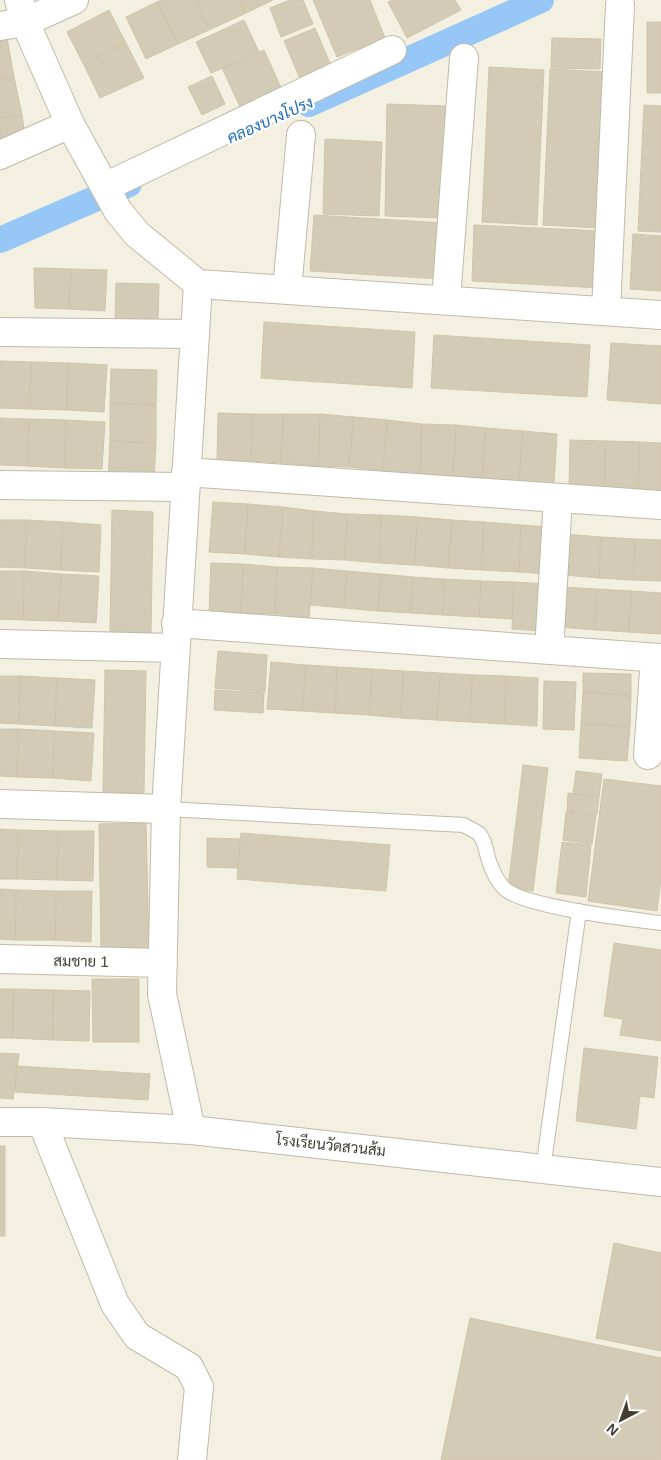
<svg xmlns="http://www.w3.org/2000/svg" width="661" height="1460" viewBox="0 0 661 1460" font-family="Arial,Sarabun,sans-serif">
  <rect width="100%" height="100%" fill="#f3efe1"/>
  <g fill="none" stroke-linecap="round" stroke-linejoin="round">
    <!-- canal -->
    <path stroke="#97c7f6" stroke-width="26" d="M309,104L541,0
      M0,240L129,184"/>
  </g>
  <!-- building -->
  <path fill="#d4cbb6" stroke="#d0c4a9" d="M161,0H196L209,30L178,44L157,2Z
    M196,0H240L246,13L209,30Z
    M240,0H273L246,13Z
    M290,0H303L313,24L281,37L270,8Z
    M313,0H370L385,38L337,57Z
    M393,0H455L461,10L407,38L388,2Z
    M157,2L178,44L146,59L126,17Z
    M109,10L126,43L84,65L67,32Z
    M244,20L259,52L211,73L196,42Z
    M647,22H661V93H647Z
    M315,28L332,68L301,81L284,41Z
    M7,38L14,77L0,79V40Z
    M552,38L601,39L600,69L551,68Z
    M126,43L144,78L100,98L84,65Z
    M264,50L283,92L242,111L222,68Z
    M489,67L544,70L537,225L482,222Z
    M550,69L606,72L598,228L543,225Z
    M212,76L225,104L202,115L188,87Z
    M14,77L22,115L0,118V79Z
    M387,104L445,106L442,218L385,216Z
    M644,105L661,106V232L638,231Z
    M22,115L25,136L0,139V118Z
    M325,139L382,142L379,216L323,214Z
    M314,215L445,223L442,279L310,271Z
    M474,225L601,231L599,288L472,281Z
    M633,234L661,236V291L630,289Z
    M34,268L71,269L69,309L35,308Z
    M71,269L107,270L105,311L69,309Z
    M116,283L159,284L158,321L115,320Z
    M264,322L415,332L412,388L261,378Z
    M434,335L590,345L587,397L431,388Z
    M611,343L661,346V404L607,400Z
    M0,361L31,362L30,409L0,408Z
    M31,362L68,363L67,410L30,409Z
    M68,363L107,365L104,412L67,410Z
    M111,369L157,370L156,405L110,403Z
    M110,403L156,405V443L110,441Z
    M218,413L252,414L251,461H217Z
    M252,414H283L281,463L251,461Z
    M283,414H320L318,466L281,463Z
    M320,414L354,417L349,467L318,466Z
    M354,417L387,420L383,471L349,467Z
    M0,418L29,419L28,466L0,465Z
    M29,419L66,420L65,468L28,466Z
    M66,420L105,422L102,469L65,468Z
    M387,420L422,424L420,474L383,471Z
    M422,424L456,425L453,476L420,474Z
    M456,425L486,428L482,478L453,476Z
    M486,428L523,431L519,481L482,478Z
    M523,431L557,434L554,484L519,481Z
    M570,440L606,441L604,490L569,489Z
    M110,441L156,443L154,481L108,479Z
    M606,441L639,442L638,492L604,490Z
    M639,442L661,443V493L638,492Z
    M213,502L248,504L245,554L209,552Z
    M248,504L283,507L279,557L245,554Z
    M283,507L314,511L312,559L279,557Z
    M112,510L153,512L151,633L110,632Z
    M314,511L347,514L345,560L312,559Z
    M347,514L381,515L380,563L345,560Z
    M381,515L418,517L414,565L380,563Z
    M418,517L452,520L448,568L414,565Z
    M0,520H26L25,568L0,567Z
    M26,520L63,522L61,570L25,568Z
    M452,520L484,522L481,570L448,568Z
    M63,522L101,525L99,572L61,570Z
    M484,522L521,525L519,572L481,570Z
    M521,525L550,527L548,574L519,572Z
    M564,534L601,537L599,578L564,575Z
    M601,537L635,539L633,580L599,578Z
    M635,539L661,540V581L633,580Z
    M211,563L243,564L241,613L209,612Z
    M243,564L277,567L275,614L241,613Z
    M277,567L313,568L309,618L275,614Z
    M313,568L347,571L344,608L310,605Z
    M0,571H24L23,620L0,619Z
    M24,571L61,574L58,621L23,620Z
    M347,571L381,574L378,611L344,608Z
    M61,574L99,576L96,623L58,621Z
    M381,574L413,577L411,613L378,611Z
    M413,577L444,579L443,615L411,613Z
    M444,579L481,581L479,617L443,615Z
    M481,581L514,582L512,619L479,617Z
    M514,582L546,584L544,631L512,629Z
    M560,587L597,589L595,630L560,627Z
    M597,589L631,591L629,632L595,630Z
    M631,591L661,593V634L629,632Z
    M218,651L267,655L265,692L215,688Z
    M271,662L306,665L302,711L267,709Z
    M306,665L337,667L335,713L302,711Z
    M337,667L372,669L369,715L335,713Z
    M372,669L403,671L401,718L369,715Z
    M105,670L146,671L144,793L103,792Z
    M403,671L440,673L437,720L401,718Z
    M440,673L472,675L470,722L437,720Z
    M583,673L631,674V695L583,693Z
    M472,675L506,676L505,724L470,722Z
    M0,676H20L19,724L0,723Z
    M20,676L57,678L55,726L19,724Z
    M506,676L538,678L537,726L505,724Z
    M57,678L95,680L92,728L55,726Z
    M544,681L576,682L574,730L543,729Z
    M215,690L264,693L263,713L214,710Z
    M583,693L631,695L630,727L581,724Z
    M581,724L630,727L627,761L579,758Z
    M0,729H18L17,777L0,776Z
    M18,729L55,731L53,778L17,777Z
    M55,731L94,733L91,781L53,778Z
    M523,765L548,768L533,891L508,887Z
    M576,771L602,774L599,797L573,794Z
    M604,779L661,786V879L657,911L588,901Z
    M568,793L599,797L597,814L567,811Z
    M566,812L596,815L592,844L563,840Z
    M146,823L149,950H101L99,824Z
    M0,829L18,830L17,879H0Z
    M18,830L58,831L57,880L17,879Z
    M58,831H94L93,881L57,880Z
    M241,833L390,845L386,891L237,879Z
    M207,838L240,839L238,868L207,867Z
    M562,842L591,845L586,897L556,893Z
    M0,889L16,890L15,940L0,939Z
    M16,890L56,891L55,940H15Z
    M56,891H92L91,942L55,940Z
    M614,943L661,950V1041L620,1035L623,1019L604,1016Z
    M92,979H139V1042H93Z
    M0,989H14L13,1038H0Z
    M14,989L54,990L53,1040L13,1038Z
    M54,990L90,991L89,1041L53,1040Z
    M584,1048L658,1057L654,1098L640,1096L636,1129L576,1121Z
    M0,1053L19,1054L13,1099L0,1098Z
    M16,1066L150,1074L148,1100L15,1092Z
    M0,1146H5V1236H0Z
    M614,1243L661,1253V1351L596,1338Z
    M470,1318L661,1358V1460H441Z"/>
  <g fill="none" stroke-linecap="round" stroke-linejoin="round">
    <defs>
      <path id="service" d="M166,809L464,825C468,828 474,830 478,833C485,839 486,852 489,861C492,870 497,881 504,888C522,907 631,919 661,923
        M543,1169L579,911"/>
      <path id="minor" d="M19,0L25,22L70,124L118,211L137,234L198,284L166,809L162,994L191,1130
        M0,26L25,22L74,0
        M0,155L70,124
        M105,187L392,50
        M198,284L661,315
        M287,290L301,135
        M446,300L464,58
        M606,311L620,5
        M0,332L195,334
        M186,472L661,505
        M0,485L185,487
        M176,623L661,658
        M0,644L175,648
        M549,650L558,498
        M648,755L655,658
        M0,804L166,809
        M0,959L163,963
        M0,1122H42L191,1130L661,1182
        M42,1122L115,1304L137,1336L189,1367L199,1387L192,1460"/>
    </defs>
    <!-- service casing -->
    <use href="#service" stroke="#c1baa6" stroke-width="16"/>
    <!-- minor casing -->
    <use href="#minor" stroke="#c1baa6" stroke-width="30"/>
    <!-- service -->
    <use href="#service" stroke="#fff" stroke-width="14"/>
    <!-- minor -->
    <use href="#minor" stroke="#fff" stroke-width="28"/>
  </g>
  <g text-anchor="middle" dominant-baseline="central" stroke-width="4.5" stroke-linejoin="round" paint-order="stroke">
    <!-- street labels -->
    <g font-size="15" fill="#443e32" stroke="#fff">
      <text transform="translate(81 961) rotate(1)">สมชาย 1</text>
      <text transform="translate(331 1145) rotate(6)">โรงเรียนวัดสวนส้ม</text>
    </g>
    <!-- water labels -->
    <g font-size="16" font-style="italic" fill="#236db8" stroke="#fff">
      <text transform="translate(270 120) rotate(-24)">คลองบางโปรง</text>
    </g>
  </g>
  <!-- north arrow -->
  <g transform="translate(621 1420) rotate(221)" stroke="#ffffff" stroke-width="4" paint-order="stroke">
  <path d="M0-4L9 19L0 12L-9 19Z" fill="#443e32"/>
  <text y="-8" font-size="14" font-weight="bold" text-anchor="middle" fill="#443e32">N</text>
  </g>
</svg>
